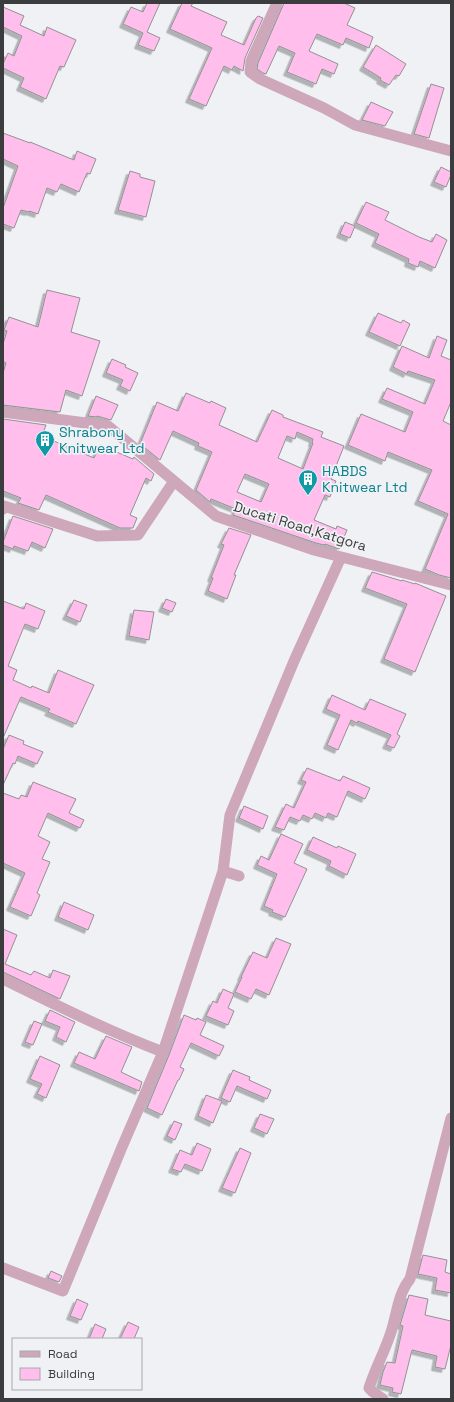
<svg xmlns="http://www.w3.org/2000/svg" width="454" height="1402" viewBox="0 0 454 1402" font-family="'Space Grotesk',sans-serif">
  <defs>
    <filter id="shadow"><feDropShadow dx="-3.5" dy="3.5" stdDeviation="0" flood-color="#0004"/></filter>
  </defs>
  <rect width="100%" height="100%" fill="#eff1f5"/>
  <!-- building -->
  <path fill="#ffbeeb" stroke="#949193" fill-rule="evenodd" filter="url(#shadow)" d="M147,3H160L147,32L160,38L154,51L138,45L143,33L123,24L131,7L143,12Z
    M182,3H193L191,6L227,22L221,35L244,45L256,18L258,16L263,18L245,58L243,71L234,66L232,70L224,66L206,106L189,99L212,48L170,29Z
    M284,3H344L355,8L347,25L373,37L369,48L346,38L343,45L317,34L309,51L338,64L334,74L322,69L316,84L287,72L295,53L279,46L266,74L263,73L257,69L258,63Z
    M3,7L24,16L20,25L44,36L47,27L76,40L64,67L60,66L46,99L20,87L24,78L3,68V64L8,53L14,56L22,36L3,27Z
    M376,45L406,64L399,76L396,75L389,85L380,80L381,78L363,67Z
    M431,84L444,88L429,138L414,134Z
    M371,102L393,112L385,126L362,120Z
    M3,133L30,143V142L74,160L77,151L96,159L90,174L87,173L79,192L61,184L57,192L47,188L38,214L29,211V212L21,210L14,228L3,224V208L18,166L3,159Z
    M441,167L451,172V175L446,187L434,182Z
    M130,171L140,174V177L155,181L146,217L118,210Z
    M366,202L389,212L385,220L419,237L432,242L436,234L447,240L435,268L420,261L418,267L408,263L409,259L375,243L379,234L356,223Z
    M345,222L355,226L350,238L340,234Z
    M47,290L80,298L71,332L100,341L82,396L66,390L60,412L3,405V373L6,363L3,361V344L7,331L4,330L9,317L38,327Z
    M378,313L401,323L403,320L410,324L400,346L369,332Z
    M437,336L447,340L441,356L451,360V402L443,421L451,425V578L439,575L425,569L448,514L418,501L432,470L388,452L385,461L348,445L361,414L405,432L413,412L382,399L387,388L425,404L435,380L408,371L407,374L393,367L402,346L429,358Z
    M112,359L126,365L125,367L138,373L130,391L120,386L123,380L106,373Z
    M186,393L210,403L211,401L226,408L219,425L257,442L272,410L283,415V417L323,432L321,437L344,446L331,479L336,481L330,497L325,495L314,520L336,529L337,526L347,530L339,549L325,544L324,545L316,543L233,515L236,509L211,499L210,502L196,490L212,452L198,446L199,443L173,431L160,460L140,444L157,402L178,411ZM297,432L313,439L312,443H313L303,469L278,458L287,436L295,439ZM245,474L269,484L261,502L237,492Z
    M96,396L118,405L111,420L97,416V417L88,416Z
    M3,419L46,425L42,436L94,458L100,445L133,459L134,457L154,474L151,481L146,478L130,515L137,518L133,528H120L46,495L39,510L18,503L21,498L3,491Z
    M13,516L53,529L45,548L32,542L28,551L14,546L13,549L3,545V542Z
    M229,528L251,535L234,575H236L227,599L208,591L213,578H211L224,545L221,544Z
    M372,572L402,581V580L415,584V583L446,596L415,672L384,659L407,604L365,588Z
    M166,599L176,603L172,612L162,608Z
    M74,600L87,605L80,622L66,616Z
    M3,601L24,609L26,603L45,611L38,629L25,624L8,666L17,670L13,680L31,688L32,686L49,693L58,670L94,685L76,724L48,712L50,709L21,697L3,738Z
    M134,610L154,612L149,640L129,636Z
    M332,695L365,710L370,699L406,714L397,734L400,736L394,748L386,745L391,735L358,721L357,723L351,720L338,750L327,745L340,715L326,709Z
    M9,735L24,741L23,744L43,752L37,764L18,756L15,764L13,763L3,785V749Z
    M307,768L340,781L343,776L370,788L365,799L348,791L337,817L328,813L326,818L315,813L312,819L303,815L300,821L290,817L284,830L275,827L286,804L294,808L306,782L301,780Z
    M33,782L76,799L69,813L84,820L80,828L48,813L38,836L50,842L42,859L50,862L37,893L40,895L31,916L10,907L25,873L3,863V793L19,799L21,795L27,797Z
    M244,806L268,816L263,829L239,818Z
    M281,834L303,844L294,863L307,869L285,917L272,912L273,910L264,906L277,874L257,865L261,856L269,860Z
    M313,837L337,848L338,846L356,854L347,875L329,866L331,861L307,850Z
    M64,902L94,915L88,930L58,917Z
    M3,929L17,935L5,964L31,975L34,971L50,978L53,970L70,976L60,999L3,972Z
    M276,938L291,944L269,995L256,989L251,999L235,992L242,977H241L253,952L267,958Z
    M223,989L234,994L228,1008L234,1011L228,1025L206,1016L213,1001L217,1003Z
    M50,1010L75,1022L66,1042L56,1037L60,1027L45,1021Z
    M184,1015L196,1020L197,1018L206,1022L200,1035L224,1046L219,1056L191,1043L180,1067L184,1069L179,1080H178L162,1115L147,1108L169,1055Z
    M34,1021L42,1024L33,1045L25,1042Z
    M106,1036L132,1047L121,1072L142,1082L139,1091L74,1063L79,1052L95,1059Z
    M40,1056L60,1065L46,1098L37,1094L42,1084L30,1079Z
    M233,1070L250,1077L249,1080L271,1090L267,1099L237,1086L230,1102L221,1098Z
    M206,1095L222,1101L213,1123L198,1116Z
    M260,1114L274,1119L267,1134L254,1128Z
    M174,1121L182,1124L175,1140L167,1136Z
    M197,1143L211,1149L202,1171L185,1164L181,1172L172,1169L180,1150L192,1155Z
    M240,1148L251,1153L235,1193L222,1188Z
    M423,1255L447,1260L445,1272L451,1274V1293L435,1290L437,1278L418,1274Z
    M51,1271L62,1276L59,1282L48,1278Z
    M409,1295L428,1299L425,1315L451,1321V1345L445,1369L435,1367L437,1356L412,1350L401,1394L392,1392L393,1388L380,1385L383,1372L387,1362L395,1363L403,1326L400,1325Z
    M77,1299L88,1304L81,1320L70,1316Z
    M128,1322L139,1327L134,1339H120Z
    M95,1324L106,1329L102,1339H89Z"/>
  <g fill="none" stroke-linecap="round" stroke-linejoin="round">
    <!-- minor -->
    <path stroke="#cea7ba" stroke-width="11" d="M277,3L251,61L250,72L260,79L324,108L355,125L451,151
      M3,412L108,426L216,516L314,550L451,585
      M3,509L4,506L97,536L138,535L174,481
      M223,871L230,815L294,661L341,557
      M3,979C56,1005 108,1031 163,1052
      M3,1268L63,1291L122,1147L163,1052L223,871L239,876
      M383,1399L373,1392L369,1388C375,1369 384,1353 390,1335C397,1316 397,1295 410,1279L451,1118"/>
  </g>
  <!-- icons -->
  <defs>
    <symbol id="building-pin" viewBox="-11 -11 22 30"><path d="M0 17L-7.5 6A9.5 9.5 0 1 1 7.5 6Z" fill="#0f9aa8" stroke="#eff1f5"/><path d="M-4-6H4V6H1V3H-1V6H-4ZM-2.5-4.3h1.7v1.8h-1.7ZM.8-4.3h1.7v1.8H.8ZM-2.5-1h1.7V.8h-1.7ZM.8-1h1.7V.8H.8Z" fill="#fff"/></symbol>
  </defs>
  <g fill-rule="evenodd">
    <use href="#building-pin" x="34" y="429" width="22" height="30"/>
    <use href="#building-pin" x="297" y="468" width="22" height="30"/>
  </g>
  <g text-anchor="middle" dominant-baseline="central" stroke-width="3.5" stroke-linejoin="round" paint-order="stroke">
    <!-- culture labels -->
    <g font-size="14" fill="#0d838f" stroke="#eff1f5" text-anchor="start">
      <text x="59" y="432">Shrabony<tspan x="59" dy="16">Knitwear Ltd</tspan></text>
      <text x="322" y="471">HABDS<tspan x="322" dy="16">Knitwear Ltd</tspan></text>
    </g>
    <!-- street labels -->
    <g font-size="14" fill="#3b3c3d" stroke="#eff1f5">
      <text transform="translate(300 526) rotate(17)">Ducati Road,Katgora</text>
    </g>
  </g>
  <!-- border -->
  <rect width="454" height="1402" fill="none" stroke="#3b3c3d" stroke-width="8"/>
  <!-- legend -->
  <rect x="12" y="1338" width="130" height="52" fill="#eff1f5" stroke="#a7a9ab"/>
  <rect x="20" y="1351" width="20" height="6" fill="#cea7ba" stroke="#a7a9ab"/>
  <text x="48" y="1358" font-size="12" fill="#3b3c3d">Road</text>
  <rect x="20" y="1368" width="20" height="12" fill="#ffbeeb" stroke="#a7a9ab"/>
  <text x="48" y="1378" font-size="12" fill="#3b3c3d">Building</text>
</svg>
